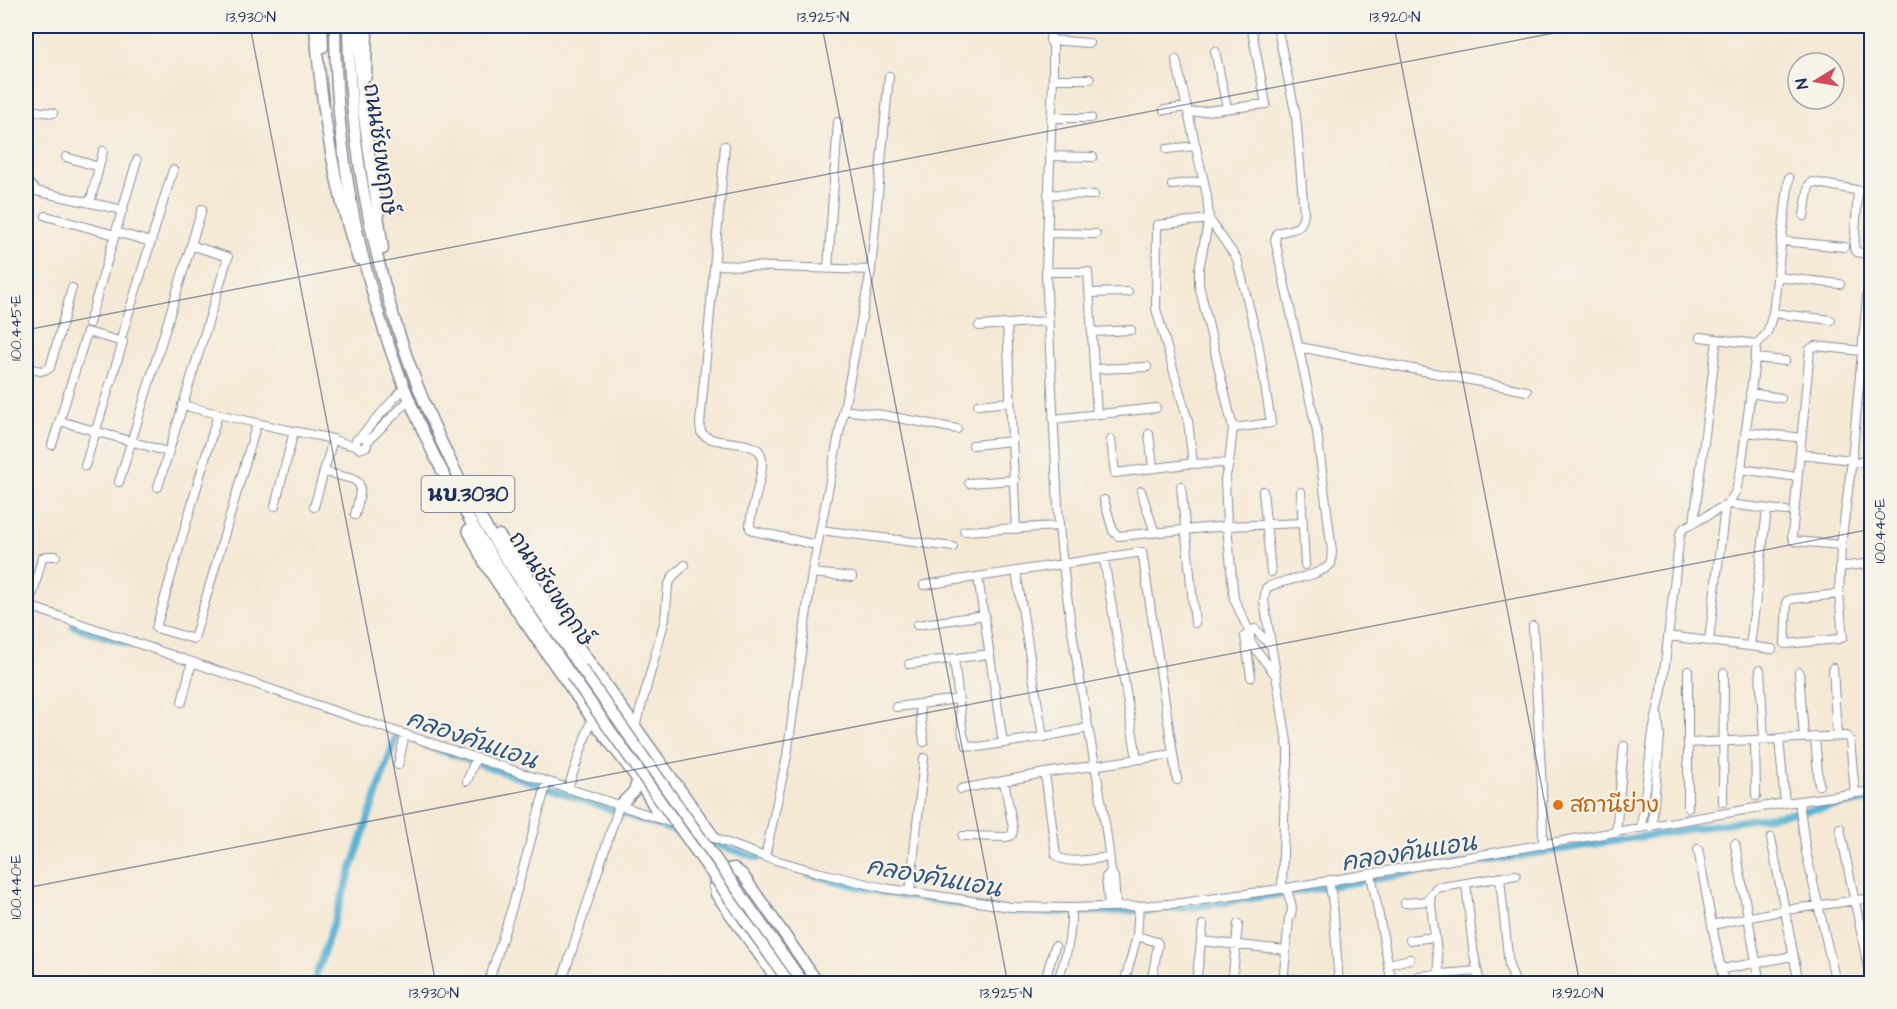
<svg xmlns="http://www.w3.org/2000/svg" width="1897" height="1009" viewBox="0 0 1897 1009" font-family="'Architects Daughter','Playpen Sans Thai',sans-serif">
  <rect width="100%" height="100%" fill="#f7f3e8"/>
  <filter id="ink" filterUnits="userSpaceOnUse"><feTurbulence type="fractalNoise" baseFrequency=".0167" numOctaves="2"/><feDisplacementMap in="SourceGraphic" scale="12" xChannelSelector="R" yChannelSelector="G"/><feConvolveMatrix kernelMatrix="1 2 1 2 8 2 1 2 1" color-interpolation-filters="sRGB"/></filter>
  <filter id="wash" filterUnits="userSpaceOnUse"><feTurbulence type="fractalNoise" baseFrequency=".008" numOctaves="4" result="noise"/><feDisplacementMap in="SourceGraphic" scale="24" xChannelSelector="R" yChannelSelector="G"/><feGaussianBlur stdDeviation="1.35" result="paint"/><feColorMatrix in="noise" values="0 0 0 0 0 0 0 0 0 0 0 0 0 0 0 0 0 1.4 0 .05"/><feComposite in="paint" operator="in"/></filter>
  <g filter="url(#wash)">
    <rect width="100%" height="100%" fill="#f5e9d5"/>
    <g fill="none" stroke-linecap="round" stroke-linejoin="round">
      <!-- canal -->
      <path stroke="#56b1d3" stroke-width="7" d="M919,26H920
        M73,626L131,645
        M423,745C535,782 646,824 759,858
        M809,874L886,893L988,909L1043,913L1152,910L1187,908L1288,893L1872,800
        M313,984L396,736"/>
    </g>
  </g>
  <g filter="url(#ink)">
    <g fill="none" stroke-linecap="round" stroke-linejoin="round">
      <defs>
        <path id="minor" d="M1051,26L1050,40L1053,46V79L1046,272L1059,526C1065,593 1076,660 1088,726C1096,774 1107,823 1111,872L1114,877L1116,907
          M1277,26L1296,116L1304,212C1302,232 1293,228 1277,233L1275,240L1317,432L1332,551L1331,564C1313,580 1286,577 1266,588L1264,601L1288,748V763L1285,787L1282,888
          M1050,40L1089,43
          M1215,51L1227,108
          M1176,60L1207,196L1209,219L1199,269V285L1233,428L1229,463L1225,479L1227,526L1234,599L1249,631
          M1053,79H1090
          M26,110L53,113
          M1164,110L1187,107
          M1189,113L1266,104L1251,26
          M1051,118H1091
          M725,146L700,424L701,432C711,446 744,439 758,450C771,462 748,511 750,528L754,531L817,545
          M1167,149L1196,146
          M1050,156L1093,157
          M66,157L99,167
          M26,180L36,191L123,210
          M1172,185L1204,181
          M1858,191L1854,248L1857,252L1872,255
          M1048,194L1094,195
          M90,203L103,151
          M46,216L115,235
          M1804,216L1809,185L1812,182L1872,193
          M116,232L151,242
          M1047,233L1096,234
          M1781,241L1844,247
          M715,265L871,270
          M828,269L838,122
          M1046,272H1088L1097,414
          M1777,277L1840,284
          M1090,293L1128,292
          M1773,313L1831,320
          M89,323L137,160
          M1007,324L1016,529
          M979,326L1048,321
          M1093,332L1131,330
          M122,335L173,170
          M1700,337L1757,344
          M1299,347L1527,391
          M1755,358L1785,361
          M26,368L41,371L50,368L72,288
          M1096,369L1147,367
          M1750,393L1781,398
          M182,405C229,417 276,428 324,437C334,439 345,446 356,445L360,449L367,446V440L364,437H360L356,440V445
          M978,405L1009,402
          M844,410L883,415L957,429
          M218,414L156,628L194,639L257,423
          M1053,419L1156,408
          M60,421L168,452
          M1745,432L1795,437
          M1149,434L1153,467
          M360,437L404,388
          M1111,440L1115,473L1187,464L1229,463
          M367,442L410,399
          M52,445L87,332L123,342L85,466
          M973,445L1012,441
          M1800,454L1852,460
          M1193,464L1188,421L1156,309L1157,225L1209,219L1237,259L1258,342L1271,423L1233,428
          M1851,465L1872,458
          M1741,469L1791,476
          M325,472C363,482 365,476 355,515
          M119,482L202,209
          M969,483L1015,480
          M1181,486L1195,623
          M158,487L228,257L191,245
          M1141,491L1155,533
          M1263,491L1271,572
          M1301,492L1305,565
          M1104,500L1113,531L1118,536L1227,526L1303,523
          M1728,504L1786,511
          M275,506L294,431
          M314,507L333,439
          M1694,522L1717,339
          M820,530L953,547
          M964,531L1059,526
          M1841,545L1794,541L1792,536L1810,349L1815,346L1872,352
          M56,556H46L42,558L33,593L26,605L334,711L697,831
          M1104,559L1137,759
          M1840,567L1872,563
          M1016,571L1043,737
          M812,573L852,577
          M978,577L1003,743
          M924,585L1142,552L1177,780
          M1839,594L1792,599L1787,601L1785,644L1839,639L1843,637L1839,594L1841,545L1852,460L1871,255
          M917,625L985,615
          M1533,626L1542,789L1543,845
          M1245,636L1251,677
          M1668,636L1772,649
          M1709,641L1725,506
          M1269,644L1255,629L1249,631L1251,643L1274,673
          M1750,646L1767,510
          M954,659L963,735L967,746L978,747L1043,737L1088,728
          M909,664L990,654
          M1833,668L1837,736
          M1760,670L1764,740
          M1799,672L1804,737
          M182,702L192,662
          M919,704L924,742
          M896,707L958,699
          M635,726L640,711L665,619L668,586L673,576L685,565
          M1815,737L1819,785
          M1779,738L1785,803
          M1755,740L1756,796
          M1688,743L1846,736L1850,740L1855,793
          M398,765L405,734
          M1045,773L1056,855C1066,866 1095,858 1109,857
          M467,781L476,758
          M568,788L592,718
          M961,789L1045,773L1173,754
          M1799,801L1806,852L1834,974
          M1723,802L1724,673
          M1688,808V671
          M1652,826L1660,736L1658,717
          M1641,828L1653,732L1662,690L1680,534L1684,528L1728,504L1736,491L1741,469L1757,344L1767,333L1773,313L1789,178
          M1840,828L1868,967
          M1616,833L1624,746
          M709,836L765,857L817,872L884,888L1011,907L1071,908L1139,906L1182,903L1287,888L1785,803L1872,791
          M963,836L1006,837C1012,836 1013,834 1013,828L1004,781
          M1771,838L1799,984
          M1735,844L1760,984
          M1698,849L1712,925
          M765,857L787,756L812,573L871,270L889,76
          M1371,874L1392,984
          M1500,878L1509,966L1516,984
          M1329,880L1333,904L1339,984
          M1466,883L1473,949L1480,984
          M910,892L924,758
          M1430,897L1441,984
          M1405,903L1427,901L1436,888L1516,875
          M1139,906L1137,936L1157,942L1158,944L1151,984
          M1109,907L1106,877L1111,872
          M26,910V914
          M1410,940L1435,937
          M1201,941L1286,950
          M1389,964L1410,959
          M1722,969L1793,956
          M1418,976L1477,971
          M1283,978L1309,981
          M488,984L514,901L547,782
          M561,984L619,806
          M1044,984L1055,946
          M1056,984C1066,960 1072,934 1071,908
          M1124,984L1137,936
          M1196,984L1203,925
          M1232,984L1238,924
          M1283,984L1289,918C1296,908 1288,898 1287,888
          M1724,984L1712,925L1785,910L1872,898"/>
        <path id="major" d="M315,26C321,105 333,184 358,259
          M322,26L323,47
          M335,26C335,173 370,323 434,455C473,533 522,603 571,675
          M348,26C350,176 386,330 452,464C487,537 535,602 581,668
          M357,26L363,110L383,249
          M366,76L367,26
          M468,530L485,564L498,584C529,628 559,672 590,716C614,750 642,780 660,818
          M499,535L714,837
          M619,806L634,791L638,779
          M780,984L716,894C712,876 716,870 734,868L743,875L819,984"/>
      </defs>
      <!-- minor casing -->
      <use href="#minor" stroke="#888c9a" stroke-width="10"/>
      <!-- major casing -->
      <use href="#major" stroke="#888c9a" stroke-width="13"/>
      <!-- minor -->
      <use href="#minor" stroke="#fff" stroke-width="8"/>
      <!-- major -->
      <use href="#major" stroke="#fff" stroke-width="10"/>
      <defs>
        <path id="major-bridge" d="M581,668L804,984
          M571,675L790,984"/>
      </defs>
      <!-- major-bridge casing -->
      <use href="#major-bridge" stroke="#888c9a" stroke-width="13" stroke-linecap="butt"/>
      <!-- major-bridge -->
      <use href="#major-bridge" stroke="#fff" stroke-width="10"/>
    </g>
  </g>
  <!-- ticks -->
  <path fill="none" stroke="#1b2f5e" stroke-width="1.5" stroke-opacity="0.45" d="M250,26L436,984M822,26L1008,984M1394,26L1580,984M26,330L1590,26M26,888L1872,529"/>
  <!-- markers -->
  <circle fill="#e8710a" stroke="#f7f3e8" stroke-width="2" cx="1558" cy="805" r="6"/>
  <g text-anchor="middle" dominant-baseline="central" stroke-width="4.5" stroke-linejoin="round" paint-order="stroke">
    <!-- shield labels -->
    <rect fill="#f7f3e8" stroke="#5d6a87" stroke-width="1.5" x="421.5" y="476" width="93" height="36" rx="4.5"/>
    <g font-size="21" font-weight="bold" fill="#1b2f5e">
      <text x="468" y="494">นบ.3030</text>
    </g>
    <!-- street labels -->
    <g font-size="22" fill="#1b2f5e" stroke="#f7f3e8">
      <text transform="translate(380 149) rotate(82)">ถนนชัยพฤกษ์</text>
      <text transform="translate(551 589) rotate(56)">ถนนชัยพฤกษ์</text>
    </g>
    <!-- food labels -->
    <g font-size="22" fill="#c56008" stroke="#f7f3e8" text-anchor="start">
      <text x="1570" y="805">สถานีย่าง</text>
    </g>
    <!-- water labels -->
    <g font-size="24" font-style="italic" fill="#2d5681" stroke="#f7f3e8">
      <text transform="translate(472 740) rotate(19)">คลองคันแอน</text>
      <text transform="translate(1409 853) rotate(-9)">คลองคันแอน</text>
      <text transform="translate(934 878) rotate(10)">คลองคันแอน</text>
    </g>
  </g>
  <!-- margin -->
  <rect width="1897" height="1009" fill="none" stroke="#f7f3e8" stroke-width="66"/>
  <!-- north arrow -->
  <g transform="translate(1816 81) rotate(259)"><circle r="28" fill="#f7f3e8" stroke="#9fa5b1" stroke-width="1.5"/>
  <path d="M0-4.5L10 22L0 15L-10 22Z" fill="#d1495b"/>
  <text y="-9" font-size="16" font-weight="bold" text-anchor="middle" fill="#1b2f5e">N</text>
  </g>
  <rect x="33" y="33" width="1831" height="943" fill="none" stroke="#1b2f5e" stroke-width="2"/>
  <g font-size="15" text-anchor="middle" fill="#1b2f5e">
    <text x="251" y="22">13.930°N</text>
    <text x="823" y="22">13.925°N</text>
    <text x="1395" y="22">13.920°N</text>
    <text transform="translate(16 328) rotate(-90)" y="5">100.445°E</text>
    <text transform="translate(1880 531) rotate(-90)" y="5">100.440°E</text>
    <text transform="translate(16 887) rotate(-90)" y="5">100.440°E</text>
    <text x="434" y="998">13.930°N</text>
    <text x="1006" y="998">13.925°N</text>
    <text x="1578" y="998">13.920°N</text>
  </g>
</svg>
